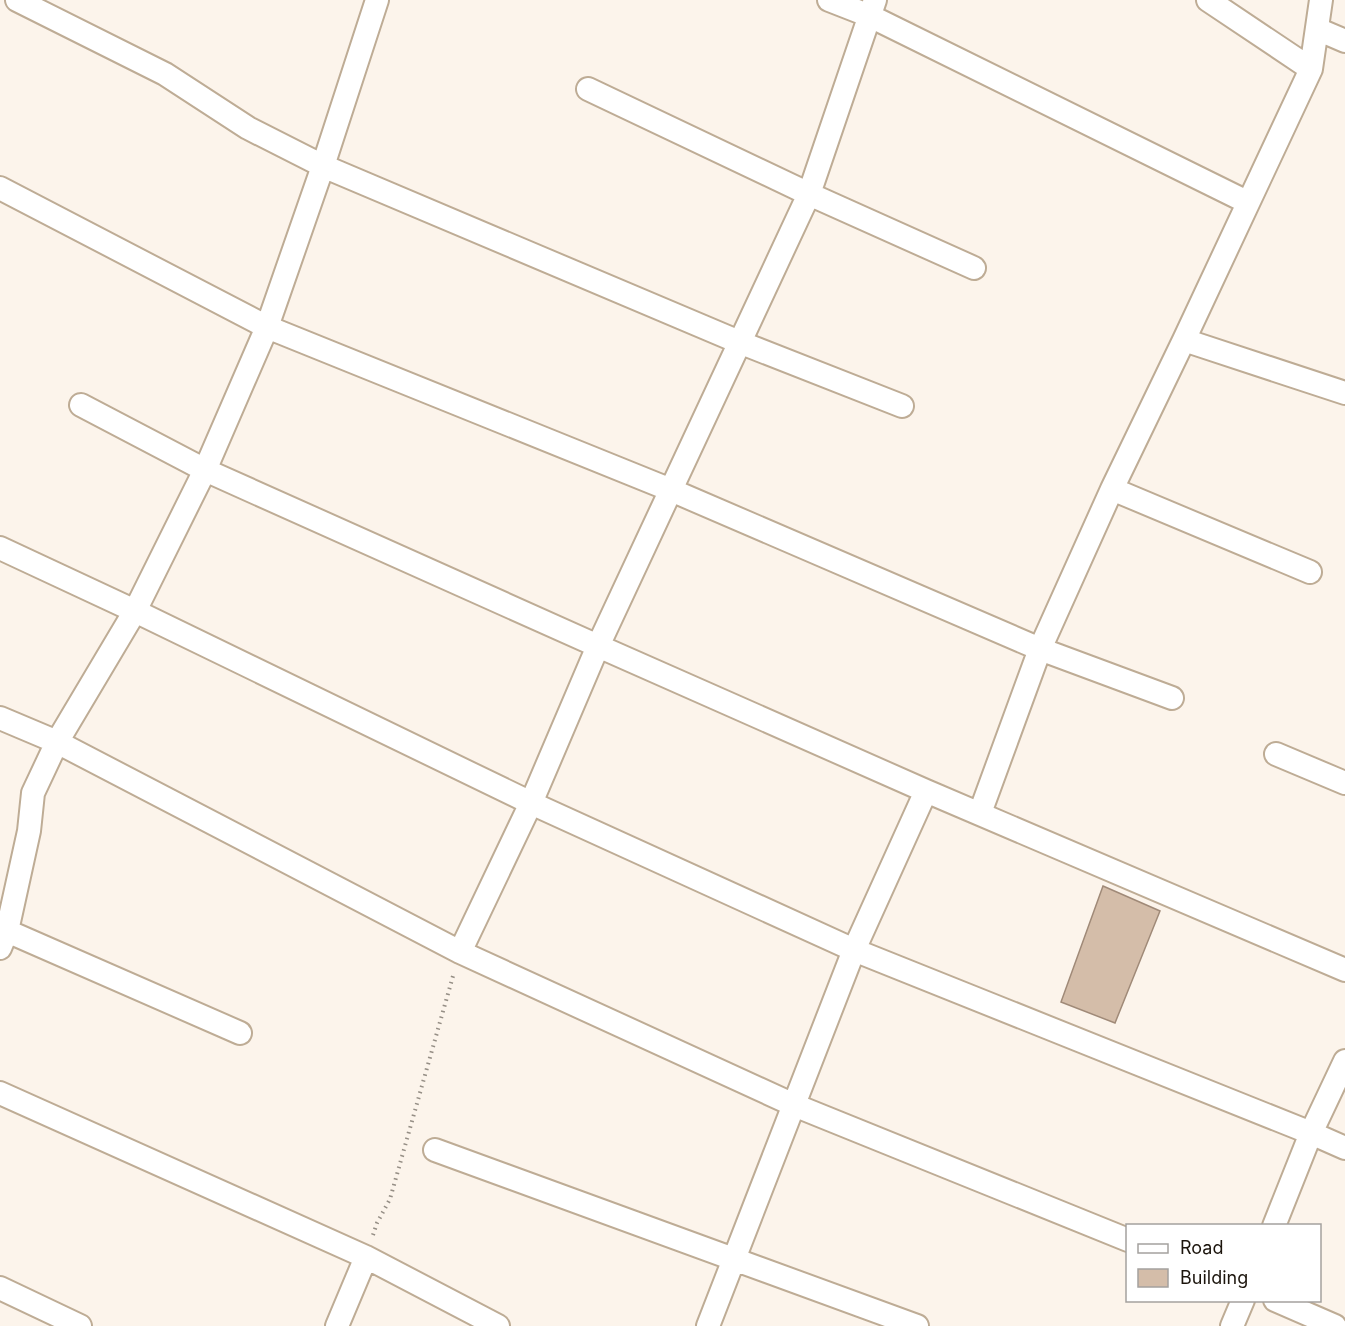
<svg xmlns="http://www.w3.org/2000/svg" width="1345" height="1326" viewBox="0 0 1345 1326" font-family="Inter,sans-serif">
  <rect width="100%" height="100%" fill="#fcf4eb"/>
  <!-- building -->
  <path fill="#d4bda9" stroke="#a08a78" stroke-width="1.5" d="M1103,886L1160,911L1115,1023L1061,1002Z"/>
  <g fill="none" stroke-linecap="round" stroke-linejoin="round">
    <defs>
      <path id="street" d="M17,0L165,74L248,128L323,166L739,342L902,406
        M829,0L870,16L1247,202
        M1208,0L1311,69
        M1317,29L1345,41
        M588,89L809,194L974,268
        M0,188L267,327L671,490L1040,649L1172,698
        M1184,340L1345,393
        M81,405L205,470L598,646L926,791L1345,970
        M1112,489L1310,572
        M0,548L135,611L531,803L854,950L1311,1133L1345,1148
        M0,718L57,742L460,952L794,1105L1128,1240
        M1276,754L1345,783
        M980,813L1040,649L1112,489L1184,340L1311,69L1321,0
        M7,931L240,1033
        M0,948L7,931L29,831L33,793L57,742L135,611L205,470L267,327L323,166L377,0
        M460,952L531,803L598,646L809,194L875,0
        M0,1093L366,1257L498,1326
        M435,1150L917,1326
        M1274,1226L1311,1133L1345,1061
        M0,1288L80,1326
        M1275,1300L1335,1326
        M337,1326L366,1257
        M708,1326L854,950L926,791
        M1232,1326L1243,1300"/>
    </defs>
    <!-- street casing -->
    <use href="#street" stroke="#beac95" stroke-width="26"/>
    <!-- path -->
    <path stroke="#958e85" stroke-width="4" stroke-dasharray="1.5 4.5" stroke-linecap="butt" d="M373,1235L377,1223L390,1199L453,976"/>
    <!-- street -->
    <use href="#street" stroke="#fff" stroke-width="22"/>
  </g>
  <!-- legend -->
  <rect x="1126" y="1224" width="195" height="78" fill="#ffffff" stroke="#a4a19e" stroke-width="1.5"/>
  <rect x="1138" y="1244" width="30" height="9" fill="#ffffff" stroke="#a4a19e" stroke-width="1.5"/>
  <text x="1180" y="1254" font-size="18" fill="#1c150d">Road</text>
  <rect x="1138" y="1269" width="30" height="18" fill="#d4bda9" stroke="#a4a19e" stroke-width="1.5"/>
  <text x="1180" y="1284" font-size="18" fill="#1c150d">Building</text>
</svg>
